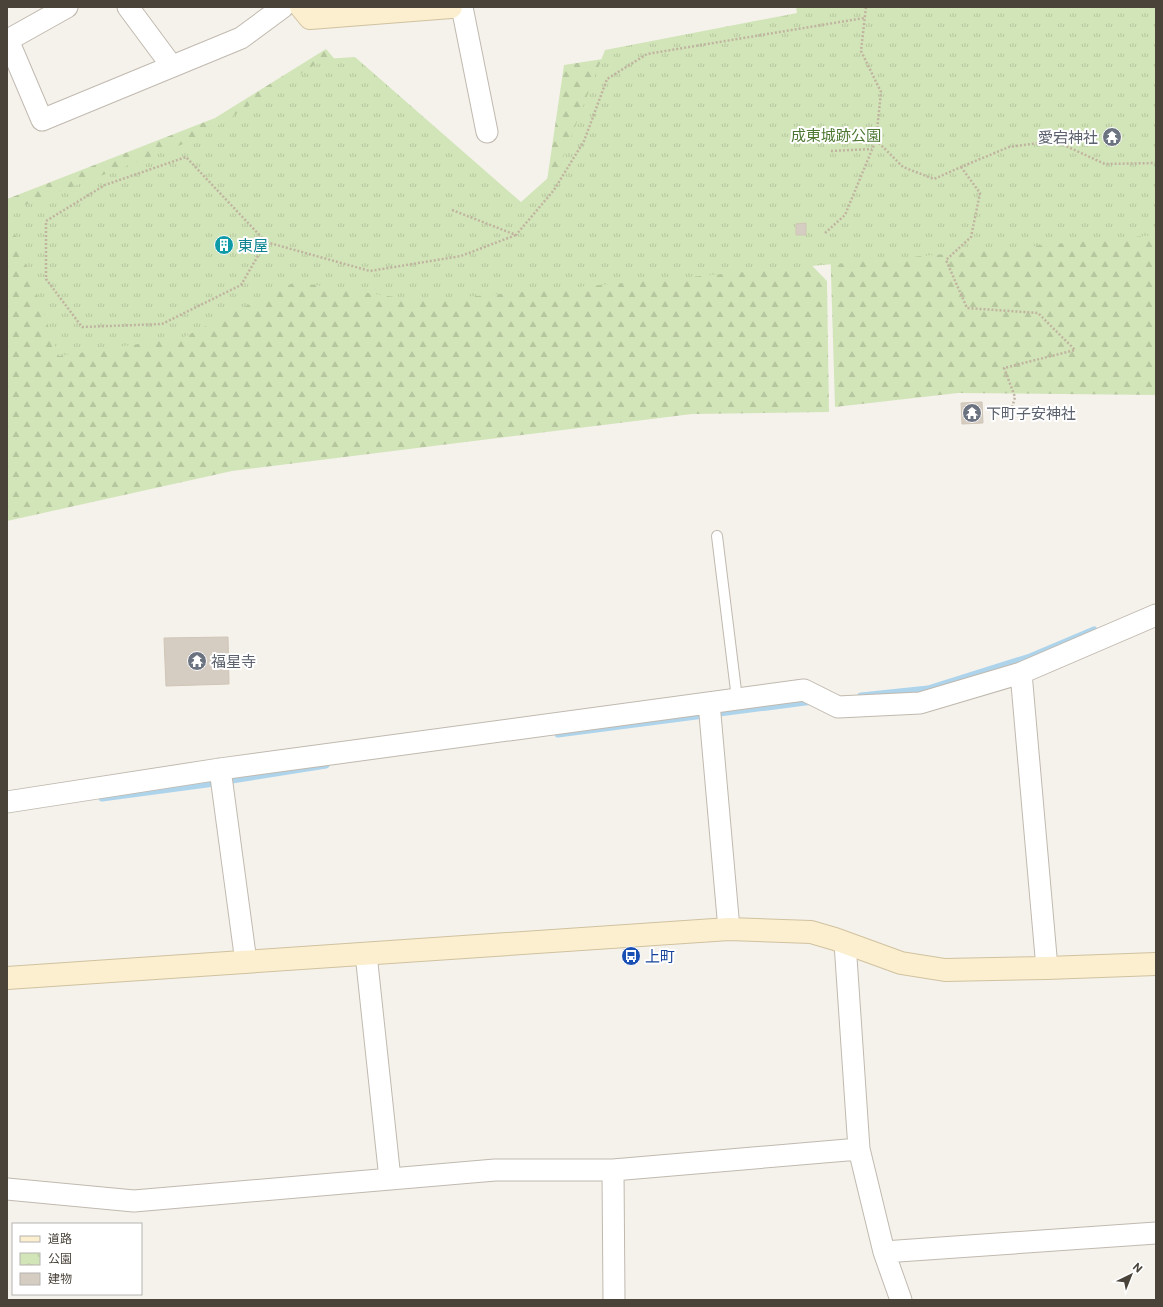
<svg xmlns="http://www.w3.org/2000/svg" width="1163" height="1307" viewBox="0 0 1163 1307" font-family="Commissioner,'Noto Sans JP',sans-serif">
  <defs>
    <pattern id="forest-firs" width="22" height="20" patternUnits="userSpaceOnUse"><rect width="22" height="20" fill="#d2e5b8"/><path d="M5 1l3.5 6h-7zM16 11l3.5 6h-7z" fill="#b6c69f"/></pattern>
    <pattern id="park-tufts" width="24" height="20" patternUnits="userSpaceOnUse"><rect width="24" height="20" fill="#d2e5b8"/><path d="M3 7l-1-3M5 7V3M7 7l1-3M15 17l-1-3M17 17v-4M19 17l1-3" fill="none" stroke="#b6c69f"/></pattern>
  </defs>
  <rect width="100%" height="100%" fill="#f5f2ec"/>
  <!-- forest -->
  <path fill="url(#forest-firs)" d="M1156,7V395L958,393L835,407L825,73L787,240L827,281L829,412L692,414L232,471L7,521V199L215,118L326,49L339,64L355,263L544,201L564,65L864,18Z"/>
  <!-- park -->
  <path fill="url(#park-tufts)" d="M796,7H1156V235L421,301L295,282L184,337L59,356L7,212L196,139L324,59L355,57L521,202L559,168L605,50L797,13Z"/>
  <g fill="none" stroke-linecap="round" stroke-linejoin="round">
    <!-- stream -->
    <path stroke="#aed4ec" stroke-width="7" d="M861,696L928,689L1030,657L1094,630
      M558,734L813,701
      M102,798L207,784L326,765"/>
  </g>
  <!-- building -->
  <path fill="#d6cdc2" stroke="#d0c5b6" d="M806,223V235H796V224Z
    M224,236L234,245L224,255L215,245Z
    M982,402L983,423L962,424L961,403Z
    M228,637L229,684L166,686L164,638Z"/>
  <g fill="none" stroke-linecap="round" stroke-linejoin="round">
    <defs>
      <path id="lane" d="M717,536L737,699"/>
      <path id="street" d="M67,7L8,40L42,120L241,38L283,7
        M128,7L171,65
        M462,7L487,132
        M1021,673L1047,968
        M709,703L729,929
        M220,769L246,962
        M7,802L220,769L804,690L838,707L920,703L1021,673L1156,615
        M845,943L859,1149L884,1252L901,1300
        M366,954L390,1179
        M613,1170L614,1300
        M7,1189L134,1201L495,1170H613L859,1149
        M884,1252L1156,1233"/>
      <path id="secondary" d="M301,7L310,18L451,7
        M7,978L729,929L811,932L835,939L901,963L945,970L1047,968L1156,964"/>
    </defs>
    <!-- lane casing -->
    <use href="#lane" stroke="#c0b9af" stroke-width="12"/>
    <!-- street casing -->
    <use href="#street" stroke="#c0b9af" stroke-width="23"/>
    <!-- secondary casing -->
    <use href="#secondary" stroke="#d0c29f" stroke-width="24"/>
    <!-- path -->
    <path stroke="#c0b4a1" stroke-width="2.5" stroke-dasharray="2 2" stroke-linecap="butt" d="M876,140L903,167L934,179L961,167L1009,147L1055,141L1105,164L1156,163
      M831,151L872,149
      M961,167L980,193L971,237L946,260L967,308L1038,313L1075,350L1004,368L1015,397L1012,408
      M452,210L516,235L554,190L584,141L607,79L647,54L864,18
      M825,233L845,215L876,140L881,92L861,51L866,7
      M266,242L241,285L162,324L82,327L46,279V221L105,185L186,157L266,242L370,271L461,256L516,235"/>
    <!-- lane -->
    <use href="#lane" stroke="#fff" stroke-width="10"/>
    <!-- street -->
    <use href="#street" stroke="#fff" stroke-width="21"/>
    <!-- secondary -->
    <use href="#secondary" stroke="#fbefd0" stroke-width="22"/>
  </g>
  <!-- icons -->
  <defs>
    <symbol id="temple-disc" viewBox="-11 -11 22 22"><circle r="9.5" fill="#6b7280" stroke="#fff"/><path d="M0-6L5-2H3V0L6.5 2.5H4V6H1.5V3h-3V6H-4V2.5H-6.5L-3 0V-2H-5Z" fill="#fff"/></symbol>
    <symbol id="building-disc" viewBox="-11 -11 22 22"><circle r="9.5" fill="#0f9aa8" stroke="#fff"/><path d="M-4-6H4V6H1V3H-1V6H-4ZM-2.5-4.3h1.7v1.8h-1.7ZM.8-4.3h1.7v1.8H.8ZM-2.5-1h1.7V.8h-1.7ZM.8-1h1.7V.8H.8Z" fill="#fff"/></symbol>
    <symbol id="bus-disc" viewBox="-11 -11 22 22"><circle r="9.5" fill="#1a4fb4" stroke="#fff"/><path d="M-5-6H5V4H4V6H2V4H-2V6H-4V4H-5ZM-3.5-4V0h7V-4ZM-3.5 1.2v1.5H-2V1.2ZM2 1.2v1.5H3.5V1.2Z" fill="#fff"/></symbol>
  </defs>
  <g fill-rule="evenodd">
    <use href="#temple-disc" x="1101" y="126" width="22" height="22"/>
    <use href="#building-disc" x="213" y="234" width="22" height="22"/>
    <use href="#temple-disc" x="961" y="402" width="22" height="22"/>
    <use href="#temple-disc" x="186" y="650" width="22" height="22"/>
    <use href="#bus-disc" x="620" y="945" width="22" height="22"/>
  </g>
  <g text-anchor="middle" dominant-baseline="central" stroke-width="4" stroke-linejoin="round" paint-order="stroke">
    <!-- park labels -->
    <g font-size="15" fill="#4d7731" stroke="#fff">
      <text x="836" y="135">成東城跡公園</text>
    </g>
    <!-- worship labels -->
    <g font-size="15" fill="#5b616d" stroke="#fff" text-anchor="start">
      <text x="1098" y="137" text-anchor="end">愛宕神社</text>
      <text x="986" y="413">下町子安神社</text>
      <text x="211" y="661">福星寺</text>
    </g>
    <!-- culture labels -->
    <g font-size="15" fill="#0d838f" stroke="#fff" text-anchor="start">
      <text x="238" y="245">東屋</text>
    </g>
    <!-- transit labels -->
    <g font-size="15" fill="#164399" stroke="#fff" text-anchor="start">
      <text x="645" y="956">上町</text>
    </g>
  </g>
  <!-- border -->
  <rect width="1163" height="1307" fill="none" stroke="#49433a" stroke-width="16"/>
  <!-- legend -->
  <rect x="12" y="1223" width="130" height="72" fill="#ffffff" stroke="#b6b4b0"/>
  <rect x="20" y="1236" width="20" height="6" fill="#fbefd0" stroke="#b6b4b0"/>
  <text x="48" y="1243" font-size="12" fill="#49433a">道路</text>
  <rect x="20" y="1253" width="20" height="12" fill="url(#park-tufts)" stroke="#b6b4b0"/>
  <text x="48" y="1263" font-size="12" fill="#49433a">公園</text>
  <rect x="20" y="1273" width="20" height="12" fill="#d6cdc2" stroke="#b6b4b0"/>
  <text x="48" y="1283" font-size="12" fill="#49433a">建物</text>
  <!-- north arrow -->
  <g transform="translate(1131 1275) rotate(43)" stroke="#ffffff" stroke-width="3" paint-order="stroke">
  <path d="M0-3L7 15L0 10L-7 15Z" fill="#49433a"/>
  <text y="-6" font-size="11" font-weight="bold" text-anchor="middle" fill="#49433a">N</text>
  </g>
</svg>
